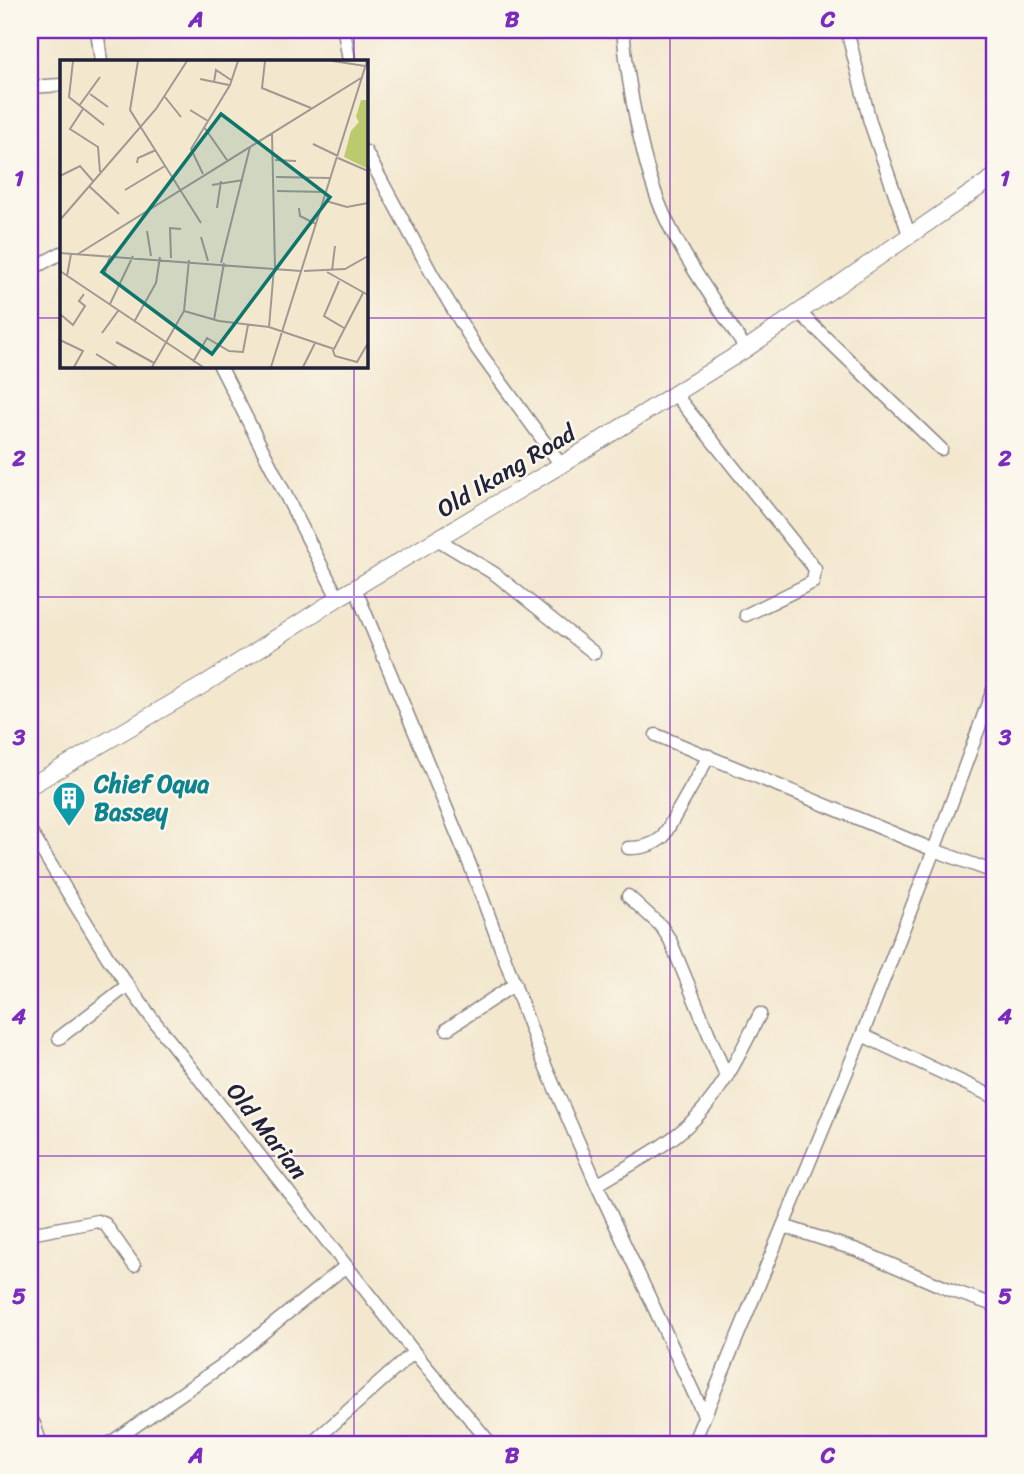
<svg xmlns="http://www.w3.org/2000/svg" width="1024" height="1474" viewBox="0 0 1024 1474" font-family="Sriracha,sans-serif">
  <rect width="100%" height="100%" fill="#fbf7ec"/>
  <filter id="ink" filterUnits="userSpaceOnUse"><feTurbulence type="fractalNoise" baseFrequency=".0143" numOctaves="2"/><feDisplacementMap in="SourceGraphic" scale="14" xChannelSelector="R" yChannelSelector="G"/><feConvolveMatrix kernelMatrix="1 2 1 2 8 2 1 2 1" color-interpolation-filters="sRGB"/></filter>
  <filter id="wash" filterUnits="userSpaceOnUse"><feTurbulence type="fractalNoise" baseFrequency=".00686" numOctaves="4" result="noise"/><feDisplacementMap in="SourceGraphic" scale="28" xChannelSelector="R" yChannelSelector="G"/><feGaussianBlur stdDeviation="1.57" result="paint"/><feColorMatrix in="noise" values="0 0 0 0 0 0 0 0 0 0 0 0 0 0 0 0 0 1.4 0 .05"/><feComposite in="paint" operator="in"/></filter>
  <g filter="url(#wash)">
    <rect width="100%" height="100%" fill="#f3e7ce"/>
  </g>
  <g filter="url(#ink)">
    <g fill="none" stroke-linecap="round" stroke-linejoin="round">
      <defs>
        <path id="minor" d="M97,30L101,61
          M344,30L349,61
          M623,30C628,85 642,167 665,217C687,264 718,306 746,349
          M847,30L870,122L910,237
          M30,87L61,85
          M366,152L433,276L477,349L561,465
          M30,270L61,253
          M800,313L941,449
          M220,366L338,598
          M675,394L815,569L813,582L746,615
          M437,539L495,574L594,653
          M355,588L470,865L541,1056L597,1185L704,1415
          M656,735L934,850L994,872
          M30,831L108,958L154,1021L414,1352L491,1444
          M628,848C642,848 652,846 663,837L709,756
          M628,896L661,926L670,940L727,1078
          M447,1029L515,984
          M862,1035L994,1097
          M59,1038L128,985
          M597,1185C627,1166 661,1150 687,1126C721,1096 740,1053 760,1014
          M783,1226L857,1250L953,1291L994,1305
          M30,1234L98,1221L105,1224L134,1265
          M109,1444L224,1364L346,1266
          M311,1444L414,1352
          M693,1444L862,1035L934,850L994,687"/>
        <path id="tertiary" d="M30,786L203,685L338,598L561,465L746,349L994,177"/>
        <path id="trunk" d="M30,1426L36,1444"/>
      </defs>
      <!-- minor casing -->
      <use href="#minor" stroke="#8a8484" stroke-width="15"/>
      <!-- tertiary casing -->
      <use href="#tertiary" stroke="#8a8484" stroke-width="18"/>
      <!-- trunk casing -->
      <use href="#trunk" stroke="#8a8484" stroke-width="24"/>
      <!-- minor -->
      <use href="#minor" stroke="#fff" stroke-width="12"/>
      <!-- tertiary -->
      <use href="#tertiary" stroke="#fff" stroke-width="16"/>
      <!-- trunk -->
      <use href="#trunk" stroke="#fff" stroke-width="21"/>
    </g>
  </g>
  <!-- grid -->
  <path fill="none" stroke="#7b2cbf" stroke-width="2" stroke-opacity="0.55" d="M354,30V61M670,30V1444M30,318H61M366,318H994M354,366V1444M30,597H994M30,877H994M30,1156H994"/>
  <!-- icons -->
  <defs>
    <symbol id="building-pin" viewBox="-11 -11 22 30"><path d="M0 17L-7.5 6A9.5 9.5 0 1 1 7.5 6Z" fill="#0f9aa8" stroke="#fbf7ec"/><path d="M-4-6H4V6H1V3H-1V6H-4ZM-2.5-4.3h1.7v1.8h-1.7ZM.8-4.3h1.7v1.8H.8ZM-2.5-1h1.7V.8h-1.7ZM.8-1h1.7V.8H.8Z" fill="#fff"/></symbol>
  </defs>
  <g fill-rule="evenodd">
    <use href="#building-pin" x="50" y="779" width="38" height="52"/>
  </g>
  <g text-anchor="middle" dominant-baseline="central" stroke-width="5" stroke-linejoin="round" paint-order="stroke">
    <!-- street labels -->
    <g font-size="24" fill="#22223b" stroke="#fbf7ec">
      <text transform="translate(506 471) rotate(-31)">Old Ikang Road</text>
      <text transform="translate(267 1131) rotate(52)">Old Marian</text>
    </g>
    <!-- culture labels -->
    <g font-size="24" font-weight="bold" fill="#0d838f" stroke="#fbf7ec" text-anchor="start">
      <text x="94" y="784">Chief Oqua<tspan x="94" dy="28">Bassey</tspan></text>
    </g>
  </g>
  <!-- overview -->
  <g transform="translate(60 60)">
    <rect width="308" height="308" fill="#f3e7ce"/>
    <path d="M301,40H308V109L284,97L291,71L299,62L296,57Z" fill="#bcca6d"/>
    <path fill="none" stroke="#9f9893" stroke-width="2" d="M13,1L9,37L44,65M78,1L70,50L141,163M205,1L202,28L251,48M273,1L305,6M140,19L169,25M154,22L156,10L171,20M30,34L48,47M105,37L121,57M19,46L40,17M23,49L10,69L38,87L40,112M130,50L148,61M144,67L167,100M212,73L215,208M253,84L278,96M278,98L308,111M215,100L236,101M77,103L78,98L96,90M143,114L131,89L170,25L178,1M0,116L20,106L33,121M216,117L270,118M152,125L183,120M29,126L59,154M65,130L105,106M217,131L266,132M266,141L287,147L308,143M157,148L161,121M239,148L240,156L256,164M0,160L96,49L127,1M87,171L91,196M141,177L148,201M0,193L241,211M18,194L301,18M111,198L110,168L121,169M161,203L190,87M0,211L143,307M244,211L285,209L308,196M272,211L275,186M267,212L308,235M7,216L11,194M44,216L50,195M279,221L264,256L284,268M50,244L73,196M124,251L159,261L209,267L274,289L303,233M0,254L13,265L25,246L19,241L24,234M154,260L164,203M74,262L96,223L100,197M209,267L214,208M42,273L58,251M0,280L23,291L14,307M56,282L94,303M272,288L275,296L297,302L308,283M36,294L57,307M133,302L147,278L169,291L183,292L188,265M92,307L124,251L129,200M211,307L307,1M243,307L255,283"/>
    <path fill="#0f766e" fill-opacity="0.15" stroke="#0f766e" stroke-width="3.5" d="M161,54L270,137L152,294L42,212Z"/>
    <rect width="308" height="308" fill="none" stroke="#22223b" stroke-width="3.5"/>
  </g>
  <!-- margin -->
  <rect width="1024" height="1474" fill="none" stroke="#fbf7ec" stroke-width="77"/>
  <rect x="38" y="38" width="948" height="1398" fill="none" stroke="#7b2cbf" stroke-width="2.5"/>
  <g font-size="23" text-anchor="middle" font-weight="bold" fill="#7b2cbf">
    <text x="196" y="27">A</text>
    <text x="512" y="27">B</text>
    <text x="828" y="27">C</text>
    <text x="19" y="186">1</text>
    <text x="1005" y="186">1</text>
    <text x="19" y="466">2</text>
    <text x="1005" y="466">2</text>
    <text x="19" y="745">3</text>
    <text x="1005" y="745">3</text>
    <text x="19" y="1024">4</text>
    <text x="1005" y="1024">4</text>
    <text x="19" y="1304">5</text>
    <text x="1005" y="1304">5</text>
    <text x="196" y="1463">A</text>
    <text x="512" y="1463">B</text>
    <text x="828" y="1463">C</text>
  </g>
</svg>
